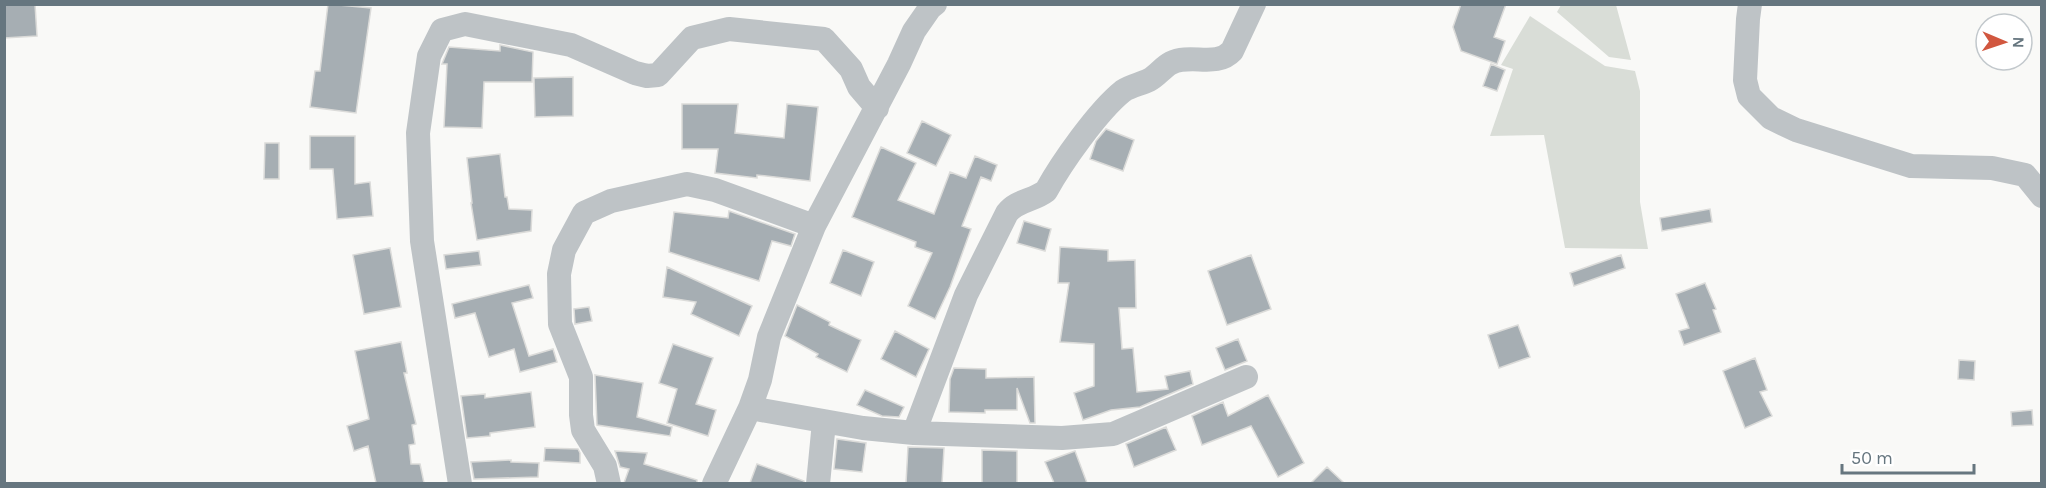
<svg xmlns="http://www.w3.org/2000/svg" width="2046" height="488" viewBox="0 0 2046 488" font-family="Karla,sans-serif">
  <rect width="100%" height="100%" fill="#f9f9f7"/>
  <!-- green -->
  <path fill="#d9ddd7" d="M1561,5H1616L1631,60L1609,57L1557,12Z
    M1530,16L1605,66L1635,71L1640,91V202L1648,249L1565,248L1544,135L1490,136L1513,69L1501,65Z"/>
  <!-- building -->
  <path fill="#a6aeb3" stroke="#dbdbd9" stroke-width="1.5" d="M4,4H35L37,36L4,38Z
    M328,4L371,8L356,113L310,107L315,71H320Z
    M1461,4H1506L1494,37L1505,41L1497,64L1461,51L1453,27Z
    M500,45L533,52L532,82H484L482,128L444,127L447,64H442L449,47L500,51Z
    M1491,64L1505,70L1497,91L1483,86Z
    M573,77V116L535,117L534,78Z
    M682,104H738L735,133L784,138L787,104L818,107L810,181L757,175V178L715,173L718,149H682Z
    M922,121L951,135L936,166L907,153Z
    M1106,129L1134,140L1123,171L1090,159L1096,141Z
    M310,136H355V184L370,182L373,216L337,219L333,169H310Z
    M265,143H279V179H264Z
    M881,147L916,163L898,200L934,214L950,172L966,178L975,156L997,165L991,181L981,177L962,226L971,229L950,287L935,319L908,306L932,253L915,247L916,242L852,217Z
    M500,154L505,197H507L509,209L532,210L531,231L477,240L471,203H472L467,158Z
    M1710,209L1712,222L1662,231L1660,218Z
    M729,211L795,234L791,246L772,241L759,281L669,252L674,212L728,218Z
    M1024,221L1051,229L1045,251L1017,243Z
    M1060,247L1108,250V261L1135,260L1136,308H1119L1122,349L1133,348L1137,392L1168,389L1165,376L1190,371L1193,384L1140,407L1111,410L1083,420L1074,393L1094,386V344L1060,342L1069,283H1058Z
    M390,248L401,307L364,314L353,255Z
    M843,250L874,262L861,296L830,283Z
    M479,251L481,265L446,269L444,255Z
    M1251,255L1271,309L1227,325L1208,271Z
    M1621,255L1625,268L1574,286L1570,273Z
    M667,267L752,306L739,336L691,314L696,302L663,297Z
    M1705,283L1716,309L1713,310L1721,332L1684,345L1679,331L1689,328L1676,294Z
    M529,285L533,298L512,303L529,356L553,349L557,362L520,372L514,349L489,357L475,313L455,318L452,304Z
    M797,305L830,322L829,325L861,340L847,372L816,357L818,354L785,336Z
    M589,307L592,321L575,324L574,309Z
    M1518,325L1530,357L1499,368L1488,335Z
    M895,331L929,349L916,377L881,359Z
    M1238,339L1247,361L1225,370L1216,348Z
    M401,342L407,373H404L416,424L412,425L415,444L409,445L411,464H420L424,483H376L368,446L354,451L347,426L369,419L355,351Z
    M673,344L713,358L696,404L716,410L708,436L667,423L677,389L659,383Z
    M1755,358L1767,390L1760,392L1772,416L1745,428L1723,371Z
    M1959,360L1975,361L1974,380L1958,379Z
    M954,368L986,369V378L1034,377L1035,423H1030L1017,388V410H985V413L949,412L950,379Z
    M595,375L643,383L637,417L672,427L670,436L597,425Z
    M865,390L904,407L899,417L882,416L857,405Z
    M531,392L535,427L490,433V436L467,438L461,396L485,394V398Z
    M1268,395L1304,463L1278,477L1251,426L1202,445L1192,416L1223,402L1228,416Z
    M2032,410L2033,425L2012,426L2011,412Z
    M1166,427L1176,450L1134,467L1126,444Z
    M837,439L866,443L862,472L834,469Z
    M908,447L944,448L942,483H906Z
    M545,448L578,449L580,453V463L544,461Z
    M982,450L1017,451V483H982Z
    M615,451L647,453L644,464L697,480V483H624L629,469L620,467Z
    M1075,451L1087,483H1054L1045,462Z
    M511,460V462L539,463L538,477L474,479L471,462Z
    M757,464L804,481V483H750Z
    M1327,467L1344,483H1311Z"/>
  <g fill="none" stroke-linecap="round" stroke-linejoin="round">
    <!-- minor -->
    <path stroke="#bec3c6" stroke-width="24" d="M1750,4L1748,19L1745,80L1749,96L1771,118L1796,130L1911,166L1992,168L2025,175L2042,196
      M750,408L863,428L914,433L1062,438L1113,434L1246,377
      M914,433L966,295L1007,213C1017,200 1033,201 1046,191C1062,162 1098,111 1123,91C1130,86 1141,84 1149,80C1157,76 1163,67 1171,63C1191,53 1216,68 1232,51L1254,4
      M460,484L422,241L418,133L429,56L442,30L465,24L571,45L635,73L647,76L658,75L692,38L729,29L824,39L851,69L859,87L877,108
      M609,484L605,466L583,430L581,415V377L560,324L559,274L564,250L584,213L611,201L687,184L715,190L814,226
      M714,484L750,408L760,380L769,337L814,226L899,64L914,31L930,8L935,4
      M818,484L824,422"/>
  </g>
  <!-- border -->
  <rect width="2046" height="488" fill="none" stroke="#66767f" stroke-width="12"/>
  <!-- north arrow -->
  <g transform="translate(2004 42) rotate(92)"><circle r="28" fill="#ffffff" stroke="#c2c8cc" stroke-width="1.5"/>
  <path d="M0-4.5L10 22L0 15L-10 22Z" fill="#d1573f"/>
  <text y="-9" font-size="16" font-weight="bold" text-anchor="middle" fill="#66767f">N</text>
  </g>
  <!-- scale -->
  <path d="M1842 464v9h132v-9" fill="none" stroke="#66767f" stroke-width="3"/>
  <text x="1851" y="464" font-size="18" fill="#66767f" stroke="#ffffff" stroke-width="4.5" paint-order="stroke">50 m</text>
</svg>
